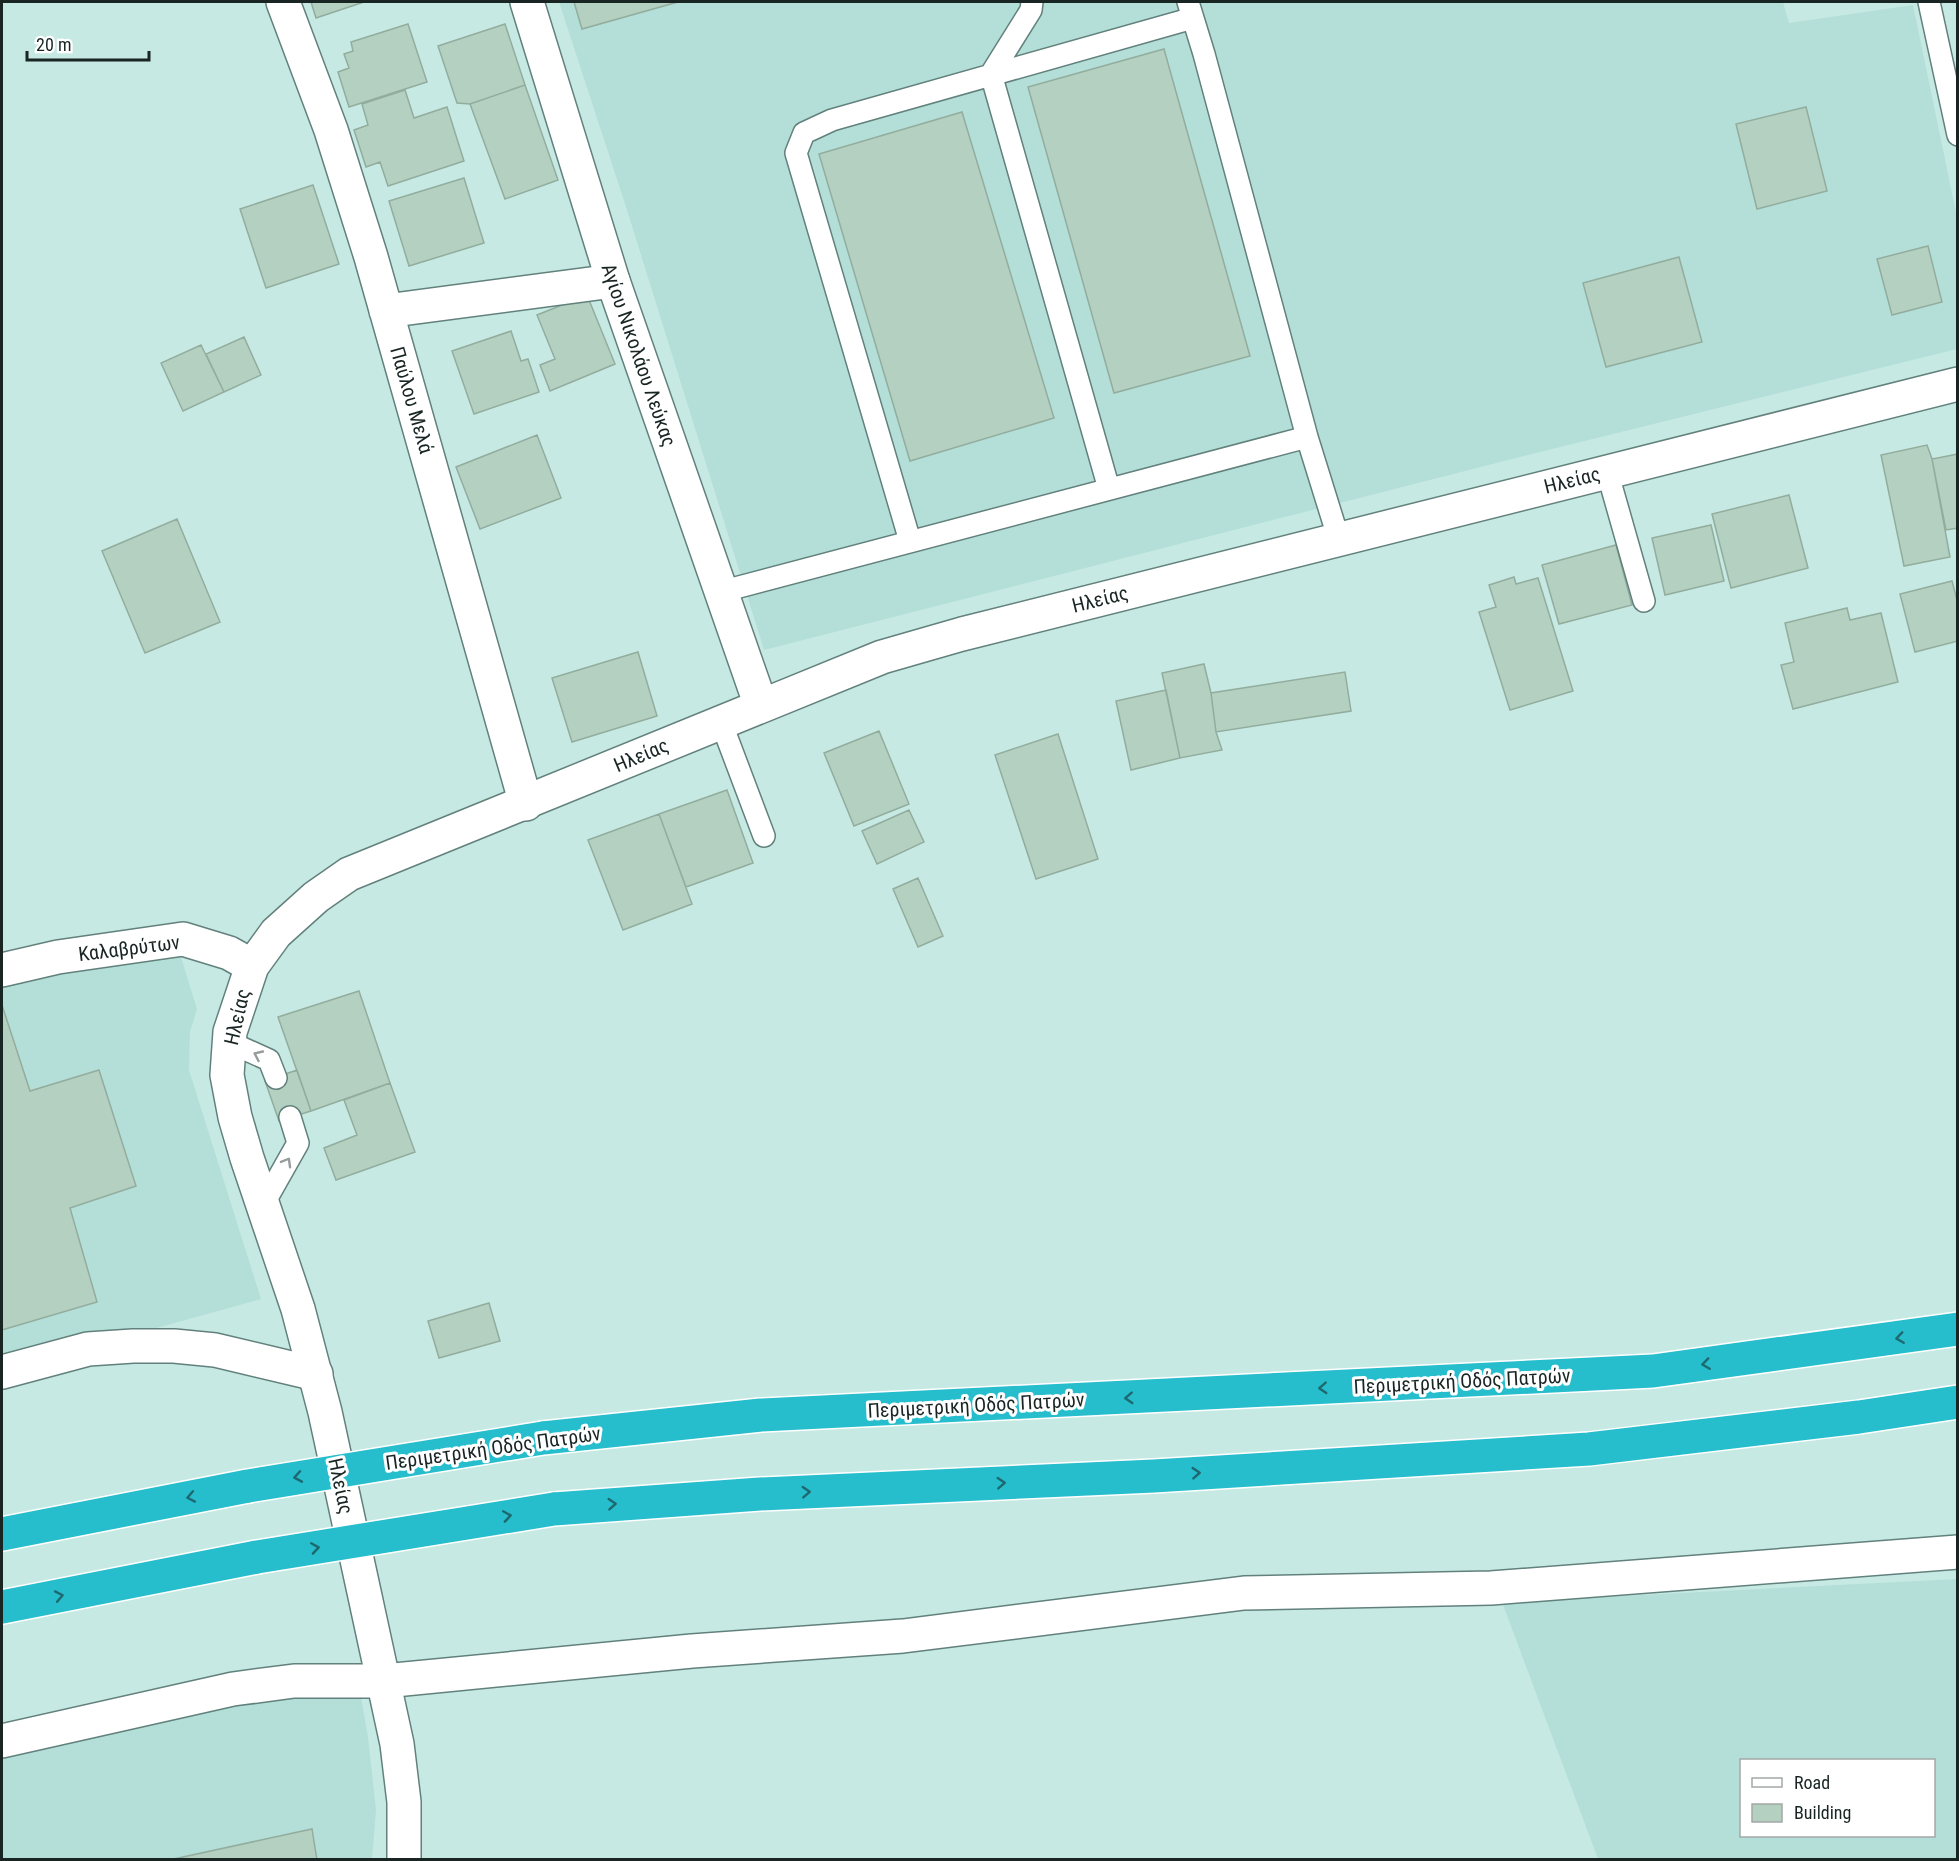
<svg xmlns="http://www.w3.org/2000/svg" width="1959" height="1861" viewBox="0 0 1959 1861" font-family="'Roboto Condensed',sans-serif">
  <rect width="100%" height="100%" fill="#c7e9e3"/>
  <!-- built -->
  <path fill="#b4dfd8" fill-rule="evenodd" d="M559,2H1783L1789,23L1913,5L1957,217V349L1520,457L764,650L627,210Z
    M180,954L197,1009L190,1032L189,1070L261,1299L142,1332L2,1357V982Z
    M1957,1579V1859H1598L1502,1602ZM1742,1760H1934V1836H1742Z
    M359,1686L368,1737L376,1810L372,1859H2V1756L224,1702Z"/>
  <!-- building -->
  <path fill="#b4d0c0" stroke="#92ad9e" stroke-width="1.5" d="M311,2H364L316,18Z
    M574,2H678L582,29Z
    M408,24L427,82L349,107L338,72L349,68L344,54L353,51L351,42Z
    M505,24L525,85L470,104L457,103L438,46Z
    M1164,49L1250,356L1114,393L1028,87Z
    M525,85L558,180L505,199L470,104Z
    M405,90L414,118L447,107L464,161L388,186L380,162L366,167L354,130L368,125L362,104Z
    M1806,107L1827,191L1757,209L1736,124Z
    M962,112L1054,418L910,461L819,154Z
    M464,178L484,243L409,266L389,201Z
    M313,185L339,264L266,288L240,209Z
    M1928,246L1942,302L1892,315L1877,259Z
    M1679,257L1702,342L1606,367L1583,283Z
    M587,295L615,364L550,391L540,365L555,359L537,315Z
    M511,331L521,361L528,359L539,392L474,414L452,351Z
    M244,337L261,375L224,392L206,354Z
    M201,345L224,392L183,411L161,363Z
    M537,435L561,498L480,529L456,467Z
    M1927,445L1932,459L1950,557L1904,566L1881,455Z
    M1958,454V528L1946,530L1932,459Z
    M1789,495L1808,568L1731,588L1712,514Z
    M177,519L220,622L145,653L102,551Z
    M1711,525L1724,581L1665,595L1652,538Z
    M1616,545L1632,605L1559,624L1542,565Z
    M1514,577L1516,584L1538,578L1573,691L1510,710L1479,612L1496,607L1489,585Z
    M1952,581L1958,604V641L1915,652L1900,594Z
    M1847,608L1850,620L1881,613L1898,682L1793,709L1781,665L1794,662L1785,623Z
    M638,652L657,716L572,742L552,678Z
    M1204,664L1211,693L1216,732L1222,750L1180,758L1162,673Z
    M1345,672L1351,711L1216,732L1211,693Z
    M1166,690L1180,758L1131,770L1116,701Z
    M879,731L909,804L854,826L824,753Z
    M1058,734L1098,859L1036,879L995,755Z
    M727,790L753,863L686,887L659,814Z
    M909,810L924,842L877,864L862,831Z
    M659,814L692,904L623,930L588,840Z
    M918,878L943,936L918,947L893,889Z
    M359,991L390,1083L311,1111L278,1017Z
    M2,1005L30,1091L99,1070L136,1186L70,1208L97,1302L2,1330Z
    M297,1070L311,1111L279,1121L265,1081Z
    M390,1083L415,1152L336,1180L324,1148L357,1135L344,1100Z
    M489,1303L500,1341L439,1358L428,1321Z
    M312,1829L317,1860H169Z"/>
  <g fill="none" stroke-linecap="round" stroke-linejoin="round">
    <defs>
      <path id="service" d="M1032,2L1031,10L991,74L1109,489
        M1188,2L1204,54L1307,437L1339,540
        M1929,2L1958,135
        M1607,471L1644,601
        M910,541L796,153L804,133L832,120L1193,18
        M720,592L1307,437
        M721,722L764,836
        M229,1042L269,1060L276,1078
        M263,1205L298,1143L290,1117"/>
      <path id="minor" d="M283,2L331,130L371,257L526,804
        M386,311L613,281
        M2,970L58,957L183,939L229,953L252,966
        M2,1372L88,1349L133,1346H174L215,1350L316,1374
        M2,1741L233,1689L294,1681H384"/>
      <path id="tertiary" d="M384,1681L692,1651L903,1636L1244,1593L1491,1588L1958,1552"/>
      <path id="secondary" d="M527,2L613,281L761,706
        M404,1860V1802L397,1744L325,1412L298,1309L247,1158L235,1117L227,1075L230,1032L252,966L276,933L316,897L349,874L882,657L962,634L1958,384"/>
      <path id="motorway" d="M543,1438L761,1415L1653,1371L1958,1329
        M554,1509L760,1494L1154,1476L1589,1449L1859,1417L1958,1402
        M2,1534L248,1486
        M2,1607L257,1557"/>
    </defs>
    <!-- service casing -->
    <use href="#service" stroke="#62817c" stroke-width="24"/>
    <!-- minor casing -->
    <use href="#minor" stroke="#62817c" stroke-width="36"/>
    <!-- tertiary casing -->
    <use href="#tertiary" stroke="#62817c" stroke-width="36"/>
    <!-- secondary casing -->
    <use href="#secondary" stroke="#62817c" stroke-width="36"/>
    <!-- motorway casing -->
    <use href="#motorway" stroke="#fff" stroke-width="36"/>
    <!-- service -->
    <use href="#service" stroke="#fff" stroke-width="21"/>
    <!-- minor -->
    <use href="#minor" stroke="#fff" stroke-width="33"/>
    <!-- tertiary -->
    <use href="#tertiary" stroke="#fff" stroke-width="33"/>
    <!-- secondary -->
    <use href="#secondary" stroke="#fff" stroke-width="33"/>
    <!-- motorway -->
    <use href="#motorway" stroke="#26bdcd" stroke-width="33"/>
    <defs>
      <path id="motorway-bridge" d="M248,1486L543,1438
        M257,1557L554,1509"/>
    </defs>
    <!-- motorway-bridge casing -->
    <use href="#motorway-bridge" stroke="#fff" stroke-width="36" stroke-linecap="butt"/>
    <!-- motorway-bridge -->
    <use href="#motorway-bridge" stroke="#26bdcd" stroke-width="33"/>
  </g>
  <!-- one-way arrows -->
  <defs><path id="oneway-chevron" d="M-2-3.5L2.5 0L-2 3.5" fill="none" stroke-width="1.6" stroke-linecap="round" stroke-linejoin="round" transform="scale(1.5)"/></defs>
  <g stroke="#979d9c">
    <use href="#oneway-chevron" transform="translate(258 1055) rotate(-155)"/>
    <use href="#oneway-chevron" transform="translate(287 1162) rotate(-60)"/>
  </g>
  <g stroke="#1e696f">
    <use href="#oneway-chevron" transform="translate(1900 1338) rotate(172)"/>
    <use href="#oneway-chevron" transform="translate(1706 1364) rotate(172)"/>
    <use href="#oneway-chevron" transform="translate(1323 1388) rotate(177)"/>
    <use href="#oneway-chevron" transform="translate(1129 1398) rotate(177)"/>
    <use href="#oneway-chevron" transform="translate(1196 1473) rotate(-4)"/>
    <use href="#oneway-chevron" transform="translate(298 1477) rotate(170)"/>
    <use href="#oneway-chevron" transform="translate(1001 1483) rotate(-3)"/>
    <use href="#oneway-chevron" transform="translate(806 1492) rotate(-3)"/>
    <use href="#oneway-chevron" transform="translate(191 1497) rotate(169)"/>
    <use href="#oneway-chevron" transform="translate(612 1504) rotate(-4)"/>
    <use href="#oneway-chevron" transform="translate(507 1516) rotate(-9)"/>
    <use href="#oneway-chevron" transform="translate(315 1548) rotate(-9)"/>
    <use href="#oneway-chevron" transform="translate(59 1596) rotate(-11)"/>
  </g>
  <g text-anchor="middle" dominant-baseline="central" stroke-width="6" stroke-linejoin="round" paint-order="stroke">
    <!-- street labels -->
    <g font-size="20" fill="#182523" stroke="#fff">
      <text transform="translate(639 355) rotate(71)">Αγίου Νικολάου Λεύκας</text>
      <text transform="translate(412 400) rotate(74)">Παύλου Μελά</text>
      <text transform="translate(1572 480) rotate(-14)">Ηλείας</text>
      <text transform="translate(1100 599) rotate(-14)">Ηλείας</text>
      <text transform="translate(641 755) rotate(-23)">Ηλείας</text>
      <text transform="translate(129 948) rotate(-7)">Καλαβρύτων</text>
      <text transform="translate(237 1017) rotate(-77)">Ηλείας</text>
      <text transform="translate(1462 1381) rotate(-3)">Περιμετρική Οδός Πατρών</text>
      <text transform="translate(976 1405) rotate(-3)">Περιμετρική Οδός Πατρών</text>
      <text transform="translate(493 1448) rotate(-8)">Περιμετρική Οδός Πατρών</text>
      <text transform="translate(341 1486) rotate(78)">Ηλείας</text>
    </g>
  </g>
  <!-- border -->
  <rect width="1959" height="1861" fill="none" stroke="#182523" stroke-width="6"/>
  <!-- legend -->
  <rect x="1740" y="1759" width="195" height="78" fill="#ffffff" stroke="#a3a8a7" stroke-width="1.5"/>
  <rect x="1752" y="1778" width="30" height="9" fill="#ffffff" stroke="#a3a8a7" stroke-width="1.5"/>
  <text x="1794" y="1789" font-size="18" fill="#182523">Road</text>
  <rect x="1752" y="1804" width="30" height="18" fill="#b4d0c0" stroke="#a3a8a7" stroke-width="1.5"/>
  <text x="1794" y="1819" font-size="18" fill="#182523">Building</text>
  <!-- scale -->
  <path d="M27 51v9h122v-9" fill="none" stroke="#182523" stroke-width="3"/>
  <text x="36" y="51" font-size="18" fill="#182523" stroke="#ffffff" stroke-width="4.5" paint-order="stroke">20 m</text>
</svg>
